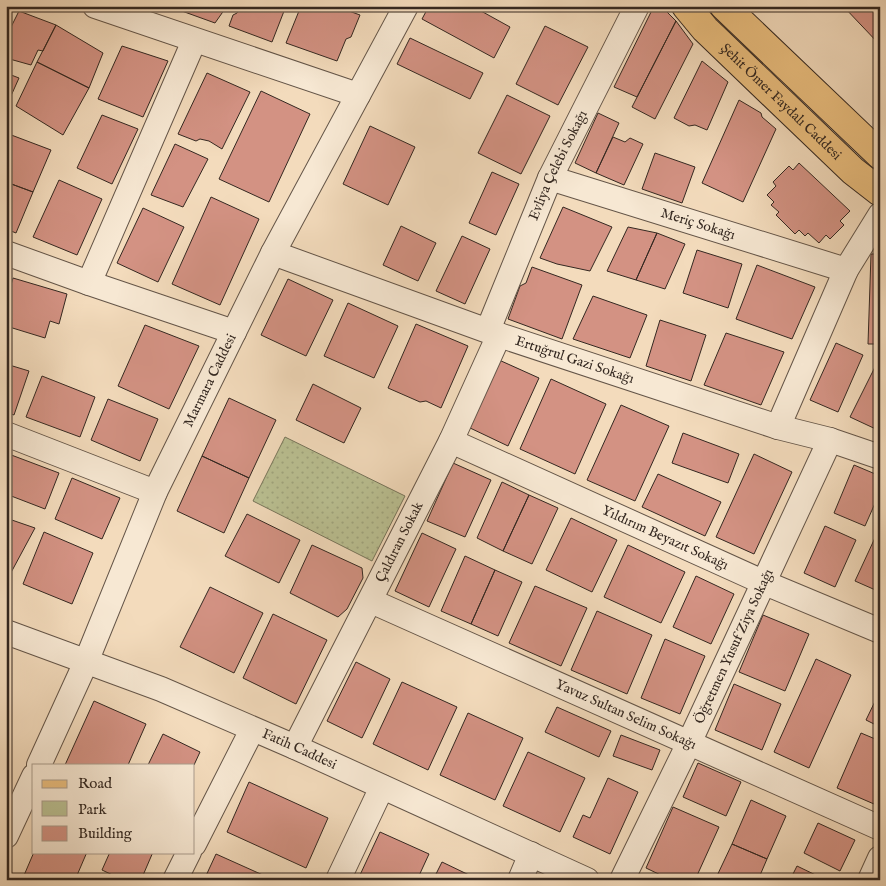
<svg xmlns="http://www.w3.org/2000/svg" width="886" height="886" viewBox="0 0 886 886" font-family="'IM FELL English',serif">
  <defs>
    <pattern id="green-dots" width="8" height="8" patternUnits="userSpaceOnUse" patternTransform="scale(1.25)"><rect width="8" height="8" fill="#bac092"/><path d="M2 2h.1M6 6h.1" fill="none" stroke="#a0a57e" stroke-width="1.8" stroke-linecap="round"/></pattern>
  </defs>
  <rect width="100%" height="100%" fill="#f3dbbc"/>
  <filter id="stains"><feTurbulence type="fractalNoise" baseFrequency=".004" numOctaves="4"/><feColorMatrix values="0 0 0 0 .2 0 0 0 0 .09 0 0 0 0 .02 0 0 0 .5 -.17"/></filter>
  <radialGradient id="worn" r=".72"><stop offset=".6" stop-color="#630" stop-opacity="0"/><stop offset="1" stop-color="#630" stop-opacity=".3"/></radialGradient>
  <!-- green -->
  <path fill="url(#green-dots)" stroke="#77745a" d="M285,437L405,496L372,561L253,501Z"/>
  <!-- building -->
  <path fill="#d39283" stroke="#342821" d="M168,6H227L215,23Z
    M241,6H286L272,42L229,26L233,15L237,13Z
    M301,6H335L360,15L351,37L346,39L337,61L286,43Z
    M429,6H472L510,27L494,58L422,19Z
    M654,6H661L676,21L637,97L614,87Z
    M843,6H880V45Z
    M19,11L56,25L43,51L38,50L31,65L6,58V37Z
    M676,21L693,44L655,119L632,107Z
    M56,25L103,53L89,88L37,62Z
    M545,26L588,47L558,105L516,84Z
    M410,38L483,73L470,99L397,64Z
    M122,46L168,61L143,117L98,99Z
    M702,61L728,82L707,130L695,125L689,126L674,118Z
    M37,62L89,88L63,135L16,106Z
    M6,73L19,78L6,107Z
    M207,73L250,92L222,149L209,141L200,139L196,141L178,134Z
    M261,91L310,114L269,202L219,179Z
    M507,95L550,116L521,174L478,153Z
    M739,100L761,113L762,117L776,129L743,202L702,183Z
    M598,113L619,123L596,173L575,163Z
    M102,115L138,129L112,184L77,168Z
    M370,126L415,147L388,205L343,184Z
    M6,133L51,150L33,192L6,182Z
    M613,137L625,142L630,138L643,144L624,185L596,173Z
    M175,144L208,159L183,207L151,195Z
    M655,153L695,167L682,203L642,189Z
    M799,163L850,211L840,221L844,225L830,239L826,235L819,243L808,233L805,236L799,230L795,234L776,215L779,212L771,205L774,202L767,195L776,186L773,182L789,166L793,170Z
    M492,172L519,184L496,235L469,223Z
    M59,180L102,199L77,255L33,237Z
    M6,182L33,192L16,233L6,229Z
    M211,197L259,219L220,305L172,284Z
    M563,207L612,227L590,271L557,264L540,258Z
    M143,208L184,227L158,282L117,263Z
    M401,226L436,243L418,281L383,265Z
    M628,227L657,233L636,280L607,271Z
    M657,233L685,244L665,289L636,280Z
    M462,236L490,249L465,304L436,291Z
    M697,250L742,264L728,308L683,293Z
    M871,254H880V344H868Z
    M757,265L815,287L792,339L736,319Z
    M532,267L582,285L562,339L508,319L520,286L526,283Z
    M13,278L67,294L59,324L50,321L45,338L6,326V291L9,292Z
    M288,279L333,300L306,356L261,335Z
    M593,296L647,315L630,358L573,339Z
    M348,303L398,326L374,378L324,356Z
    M660,320L706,335L691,381L646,366Z
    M416,324L468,346L441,408L426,401L420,402L388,388Z
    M145,325L199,346L169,409L118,386Z
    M726,333L784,352L761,405L704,385Z
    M836,343L863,355L838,412L810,400Z
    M880,357V431L850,417Z
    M499,360L539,378L508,446L468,427Z
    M6,364L29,371L14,415L6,412Z
    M42,376L95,397L80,437L26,417Z
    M551,379L606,404L575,474L520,449Z
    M313,384L361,408L344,443L296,420Z
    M229,398L276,420L249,478L202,456Z
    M108,399L158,419L140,461L91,440Z
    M621,405L669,426L635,501L587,480Z
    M683,433L739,454L728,483L672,463Z
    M6,453L59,473L45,509L6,494Z
    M754,454L792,472L754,554L716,537Z
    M202,456L249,478L224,533L177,511Z
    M453,463L491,480L465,537L427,521Z
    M854,465L880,476V492L865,526L834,513Z
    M658,474L721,502L705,536L642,507Z
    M72,478L120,498L102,539L55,519Z
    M502,482L529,495L503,551L477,538Z
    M529,495L558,508L532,564L503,551Z
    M247,514L300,540L279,583L225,556Z
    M6,518L35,528L7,580H6Z
    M571,518L617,540L592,592L546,570Z
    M825,526L856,540L835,587L804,573Z
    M880,527V592L855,581Z
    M44,532L93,553L72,604L23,584Z
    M422,533L456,549L429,607L395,591Z
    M312,545L362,568L363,578L347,609L338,617L290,593Z
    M628,545L685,572L661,623L604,597Z
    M465,556L495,570L471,624L441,611Z
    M495,570L522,582L498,636L471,624Z
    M696,576L734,594L711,644L673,627Z
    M535,586L587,608L561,666L509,643Z
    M210,587L263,613L234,673L180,647Z
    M597,611L652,635L627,694L571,670Z
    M273,614L327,640L296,704L243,678Z
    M763,615L809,634L785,691L739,672Z
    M665,639L705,656L680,714L641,698Z
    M816,659L851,675L809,768L774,752Z
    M356,662L390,679L362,738L327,721Z
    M402,682L457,707L428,770L373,744Z
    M734,684L781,704L762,750L715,730Z
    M880,691V727L866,720Z
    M94,701L146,724L128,765H65Z
    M557,707L611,731L599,757L545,732Z
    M468,713L523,738L495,800L440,775Z
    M861,733L880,741V792L874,804L837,788Z
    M163,734L200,752L194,765H148Z
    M621,735L660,750L652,770L613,756Z
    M528,752L585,778L560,832L503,806Z
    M698,763L741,782L726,816L683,797Z
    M608,778L638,792L610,854L573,837L583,815L590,818Z
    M249,782L328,818L306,868L227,832Z
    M751,800L786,816L767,859L732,844Z
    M673,807L719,827L695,880H671L646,868Z
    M818,823L855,840L840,871L804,853Z
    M380,832L429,854L417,880H370L360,875Z
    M732,844L767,859L758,880H715Z
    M34,852H87L75,880H22Z
    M110,852H153L141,880H123L102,870Z
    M216,854L274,880H204Z
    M442,862L467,874L479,880H433Z
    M797,866L826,880H790Z"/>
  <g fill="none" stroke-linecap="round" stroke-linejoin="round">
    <defs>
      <g id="minor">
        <path d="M95,6L358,95"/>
        <path id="s1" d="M550,178L846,270"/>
        <path d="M6,253L89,283L234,332"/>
        <path id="s2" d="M273,253L499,335L778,427L830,440L880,457"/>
        <path d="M89,283L194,41"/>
        <path id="s3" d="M488,330L550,178L637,6"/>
        <path d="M778,427L846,270L880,215"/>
        <path d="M6,434L155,492"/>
        <path id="s4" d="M451,441L765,583L880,631"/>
        <path id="s5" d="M371,601L880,828"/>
        <path id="s6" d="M6,632L161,689L295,747L587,880"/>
        <path id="s7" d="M295,747L451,441L499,335"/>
        <path id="s8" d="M39,765L86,662L155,492L273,253L406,6"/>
        <path d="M6,836L34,776"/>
        <path d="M194,844L252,730"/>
        <path d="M175,880L189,852"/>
        <path d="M338,880L382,787"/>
        <path d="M520,880L531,854"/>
        <path id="s9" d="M622,880L689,743L830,440"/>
        <path d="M870,880L880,858"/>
      </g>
      <g id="primary">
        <path id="s10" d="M686,6L705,29L853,171L880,192"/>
        <path d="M724,6L880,155"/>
      </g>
    </defs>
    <!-- minor casing -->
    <use href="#minor" stroke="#645548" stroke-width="26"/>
    <!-- primary casing -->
    <use href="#primary" stroke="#342821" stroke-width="30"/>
    <!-- minor -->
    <use href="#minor" stroke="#f7e8d3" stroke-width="24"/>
    <!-- primary -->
    <use href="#primary" stroke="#eabe7e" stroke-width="28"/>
  </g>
  <g text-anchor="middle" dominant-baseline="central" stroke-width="5" stroke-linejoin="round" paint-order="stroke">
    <!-- street labels -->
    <g font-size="14" fill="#342821" stroke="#f7e8d3">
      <text stroke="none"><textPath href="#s10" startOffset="135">Şehit Ömer Faydalı Caddesi</textPath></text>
      <text stroke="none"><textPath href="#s3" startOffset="179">Evliya Çelebi Sokağı</textPath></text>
      <text stroke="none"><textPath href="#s1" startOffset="155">Meriç Sokağı</textPath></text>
      <text stroke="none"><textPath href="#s2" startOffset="320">Ertuğrul Gazi Sokağı</textPath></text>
      <text stroke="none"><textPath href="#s8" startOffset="421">Marmara Caddesi</textPath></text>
      <text stroke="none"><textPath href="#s4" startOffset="235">Yıldırım Beyazıt Sokağı</textPath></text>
      <text stroke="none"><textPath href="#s7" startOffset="230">Çaldıran Sokak</textPath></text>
      <text stroke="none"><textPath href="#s9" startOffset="259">Öğretmen Yusuf Ziya Sokağı</textPath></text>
      <text stroke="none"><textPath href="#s5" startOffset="279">Yavuz Sultan Selim Sokağı</textPath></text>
      <text stroke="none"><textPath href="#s6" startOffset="316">Fatih Caddesi</textPath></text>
    </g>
  </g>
  <!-- margin -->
  <rect width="886" height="886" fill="none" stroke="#f3dbbc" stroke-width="25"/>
  <rect x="8" y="8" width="871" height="871" fill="none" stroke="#342821" stroke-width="2.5"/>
  <rect x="12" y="12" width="861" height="861" fill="none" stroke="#342821"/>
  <!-- legend -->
  <rect x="32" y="764" width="162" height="90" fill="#f7e8d3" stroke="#a99b8c"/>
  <rect x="42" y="780" width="25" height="8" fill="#eabe7e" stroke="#a99b8c"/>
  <text x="78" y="788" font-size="15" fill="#342821">Road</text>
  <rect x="42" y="801" width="25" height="15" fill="#bac092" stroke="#a99b8c"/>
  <text x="78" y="814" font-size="15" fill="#342821">Park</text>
  <rect x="42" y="826" width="25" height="15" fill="#d39283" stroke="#a99b8c"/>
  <text x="78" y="838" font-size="15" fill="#342821">Building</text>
  <rect width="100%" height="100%" filter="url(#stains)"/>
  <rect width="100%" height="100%" fill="url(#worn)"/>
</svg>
